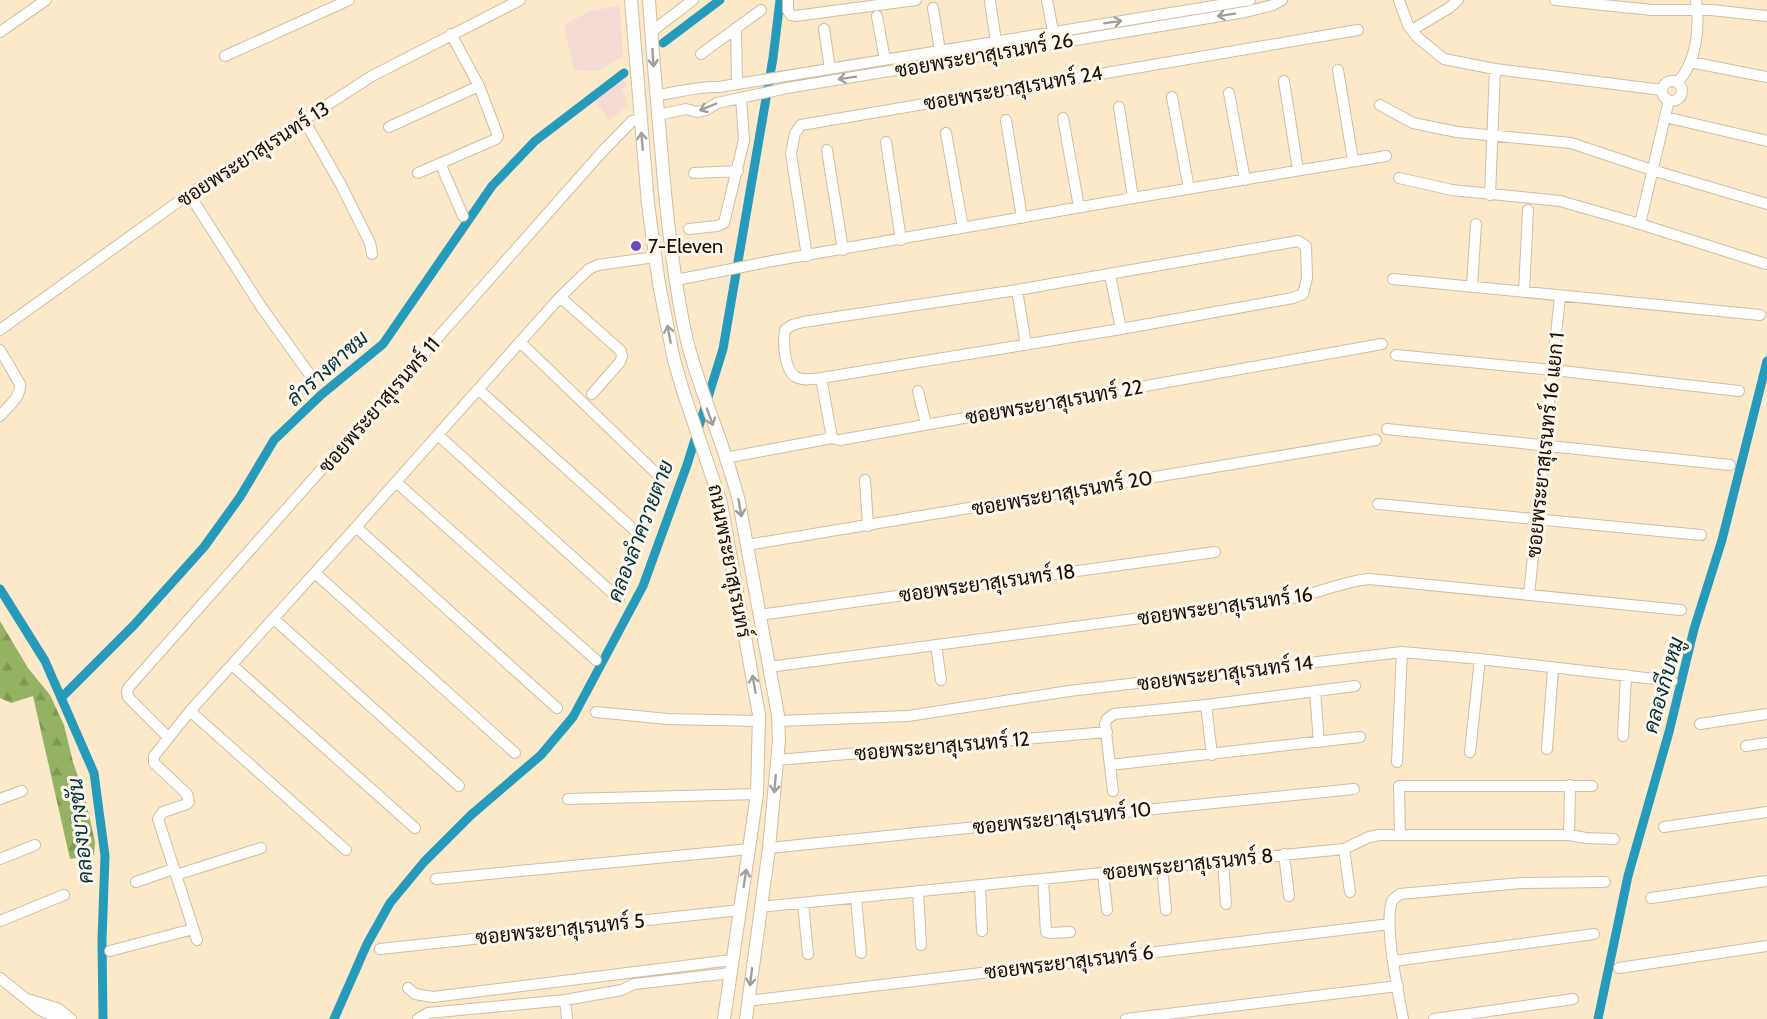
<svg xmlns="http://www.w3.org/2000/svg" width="1767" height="1019" viewBox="0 0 1767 1019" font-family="Cabin,Sarabun,sans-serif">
  <defs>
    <pattern id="forest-firs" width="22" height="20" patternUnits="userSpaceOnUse" patternTransform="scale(1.5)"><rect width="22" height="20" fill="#95b264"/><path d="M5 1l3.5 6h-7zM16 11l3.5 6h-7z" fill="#809855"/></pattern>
  </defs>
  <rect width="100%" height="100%" fill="#fbe9ca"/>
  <!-- commercial -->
  <path fill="#f4dbd3" d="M620,5L623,56L598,71L574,70L564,25L588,12Z
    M623,79L627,86L621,90L627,98L624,100L629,105L609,120L594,100Z"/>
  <!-- forest -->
  <path fill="url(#forest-firs)" d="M0,621L28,668L50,695L64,725L73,762L85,797L95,842L94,855L70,859L33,696L11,703L0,698Z"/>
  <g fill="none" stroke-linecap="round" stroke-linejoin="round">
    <!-- canal -->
    <path stroke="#269abb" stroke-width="9" d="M663,43L720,0
      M0,589L45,661L94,773L105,856L102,940L103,1019
      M61,698L134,625L204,547L240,497L274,440L321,395L383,344L492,186L535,141L624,73
      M334,1019L367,944L390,903L424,862L471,815L541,755L573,717L643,586L687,465L723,349L773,58L780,0
      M1598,1019L1628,876L1669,732L1694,629L1722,540L1767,361"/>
    <defs>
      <path id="minor" d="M788,0V11L791,15L795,16L916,0
        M1047,0L1053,31
        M1399,0L1408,25L1417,37L1444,59L1495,69L1662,90
        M1555,0L1652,10H1711L1767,16
        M990,2L996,41
        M933,8L940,51
        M877,16L885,60
        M736,28L737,84
        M824,29L830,69
        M1412,30L1449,8L1458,0
        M0,32L46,0
        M651,32L693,0
        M701,54L761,10
        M225,56L349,0
        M1690,62L1767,77
        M1338,70L1353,160
        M1284,81L1298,170
        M1662 91a10 10 0 1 1 20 0a10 10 0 1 1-20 0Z
        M1677,83C1697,62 1700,27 1696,0
        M1229,93L1245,180
        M656,95C677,93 697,86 719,87L1250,0
        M1172,97L1189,189
        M1380,105L1413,123L1457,132L1571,143L1652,170L1767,204
        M1119,107L1133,198
        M658,115L686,109L697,112L706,110L717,103L787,88L1245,12L1273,5L1282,0
        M1665,117L1767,141
        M1063,118L1079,207
        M304,120L341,185L370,243L372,254
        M1006,120L1022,218
        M389,127L479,86
        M946,133L963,228
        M886,142L901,240
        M827,150L843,250
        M440,163L463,216
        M418,173L496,139L498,136L479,86L451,34
        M694,173L738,171
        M1399,178L1452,190L1560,201L1640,224L1766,264
        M189,194L262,308L310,375
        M1490,195L1495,69
        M1640,224L1669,100
        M689,229L717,226L724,223L744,140L741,98
        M1298,241L1306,246L1307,278L1303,294L1293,298L1121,329L821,378C813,379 803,381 796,377C784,370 783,342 785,330L792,325L803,322L1017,290Z
        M807,256L791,154L795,133L801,125L1358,30
        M1110,275L1121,329
        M1393,279L1760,315
        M676,280L772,261L1133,198L1386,156
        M1472,287L1476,224
        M1017,290L1026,345
        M1524,292L1528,210
        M560,297L621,351L622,356L620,362L592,394
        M0,330L189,194L372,76L520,0
        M520,342L657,474
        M0,350L20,384C21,398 8,406 0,416
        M1396,355L1553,370L1739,391
        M821,378L832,438
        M479,390L641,536
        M918,391L926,424
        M1387,429L1730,465
        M438,435L619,599
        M725,458L832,438L840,440L1382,344
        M865,480L868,526
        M396,482L596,660
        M1378,504L1701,535
        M356,527L557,708
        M747,545L1376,440
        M315,573L515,753
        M1529,595L1560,296
        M759,615L1215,552
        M274,619L459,786
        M936,645L941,680
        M232,665L415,828
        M769,667L1293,598C1318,593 1345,581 1369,579L1681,610
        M1315,691L1319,742
        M1206,705L1212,755
        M190,711L346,850
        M596,712L668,719L760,721
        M778,721L908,716L1069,691L1402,652L1480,659L1672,681
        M1700,724L1767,714
        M1623,736L1626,675
        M168,737L128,697L127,691L129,687L601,153L632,121L640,120
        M1746,746L1767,743
        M1547,749L1553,669
        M1470,752L1480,659
        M777,760L1107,732
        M1397,762L1402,652
        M1110,765L1360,737
        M1113,791L1105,724L1107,719L1114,714L1206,705L1355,686
        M0,799L22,791
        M568,799L757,794
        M1664,827L1767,812
        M1400,835L1399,786H1592
        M1569,835L1570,785
        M769,848L1354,789
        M1344,849L1350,892
        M1284,854L1289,896
        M0,859L35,845
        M1223,861L1226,904
        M1162,867L1166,910
        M1103,873L1107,910
        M176,875L261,848
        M436,879L750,849
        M1043,879L1046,932L1050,933L1070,932
        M136,882L173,869
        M980,885L982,931
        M918,891L921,945
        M856,898L861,953
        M1651,898L1767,881
        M803,903L808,954
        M760,907L1344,849L1369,837L1379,835H1569L1586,838L1614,839
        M0,921L64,895
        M197,940L158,819L163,812L187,804L189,802L187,794L154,763V756L190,711L356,527L560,297L589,269L598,265L655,257
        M380,949L740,910
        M110,951L193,929
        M1394,961L1594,934
        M1619,968L1767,946
        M0,978L40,1010L60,1019
        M408,988L415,994L433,997L732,960
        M31,1000L59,1009L71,1019
        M565,1000L567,1019
        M748,1001L1390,924
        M418,1019L428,1013L565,1000L622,990L634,984L731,973
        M1126,1019L1398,986
        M1403,1019C1398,991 1385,931 1391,904C1392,899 1396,897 1400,894L1521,883L1605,882
        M1434,1019L1573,999"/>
      <path id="tertiary" d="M631,0L648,204L659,284L674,360L683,391L721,503L759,715L757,794L724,1019
        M649,0C653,61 659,122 664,182C669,236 675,289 687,341C701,396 726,447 739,502L778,715L779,740L769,848L746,1019"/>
    </defs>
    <!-- minor casing -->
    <use href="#minor" stroke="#d0bea0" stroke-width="12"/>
    <!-- tertiary casing -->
    <use href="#tertiary" stroke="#d0bea0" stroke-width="14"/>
    <!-- minor -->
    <use href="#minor" stroke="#fff" stroke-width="10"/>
    <!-- tertiary -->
    <use href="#tertiary" stroke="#fff" stroke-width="12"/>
  </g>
  <!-- one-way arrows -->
  <defs><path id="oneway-shaft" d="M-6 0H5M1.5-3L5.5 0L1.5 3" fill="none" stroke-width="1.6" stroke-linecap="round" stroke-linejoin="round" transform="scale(1.5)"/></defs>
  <g stroke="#a29f9b">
    <use href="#oneway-shaft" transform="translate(1226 15) rotate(171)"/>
    <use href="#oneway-shaft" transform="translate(1113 22) rotate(-9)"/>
    <use href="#oneway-shaft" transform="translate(653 58) rotate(86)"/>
    <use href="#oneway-shaft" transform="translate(847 78) rotate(171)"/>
    <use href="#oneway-shaft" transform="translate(708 107) rotate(157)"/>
    <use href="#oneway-shaft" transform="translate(642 141) rotate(-95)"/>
    <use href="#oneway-shaft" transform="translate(669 334) rotate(-101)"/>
    <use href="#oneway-shaft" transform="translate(710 417) rotate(70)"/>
    <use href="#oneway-shaft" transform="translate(740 508) rotate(80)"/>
    <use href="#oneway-shaft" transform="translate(754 684) rotate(-100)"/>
    <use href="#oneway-shaft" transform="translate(775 784) rotate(95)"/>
    <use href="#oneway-shaft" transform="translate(745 878) rotate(-81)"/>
    <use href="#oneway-shaft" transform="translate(751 977) rotate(97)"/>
  </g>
  <!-- markers -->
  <circle fill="#6a4bc4" stroke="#fff7eb" stroke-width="2" cx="636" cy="246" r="6"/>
  <g text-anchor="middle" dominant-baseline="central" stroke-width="6" stroke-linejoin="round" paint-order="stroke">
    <!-- street labels -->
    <g font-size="20" fill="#161006" stroke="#fff7eb">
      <text transform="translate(984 55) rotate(-10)">ซอยพระยาสุเรนทร์ 26</text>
      <text transform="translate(1013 88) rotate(-10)">ซอยพระยาสุเรนทร์ 24</text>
      <text transform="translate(253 154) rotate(-33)">ซอยพระยาสุเรนทร์ 13</text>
      <text transform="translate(1054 402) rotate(-10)">ซอยพระยาสุเรนทร์ 22</text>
      <text transform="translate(379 405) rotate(-49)">ซอยพระยาสุเรนทร์ 11</text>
      <text transform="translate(1545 445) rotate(-84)">ซอยพระยาสุเรนทร์ 16 แยก 1</text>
      <text transform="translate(1062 493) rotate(-10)">ซอยพระยาสุเรนทร์ 20</text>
      <text transform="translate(730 561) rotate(79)">ถนนพระยาสุเรนทร์</text>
      <text transform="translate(987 583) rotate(-8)">ซอยพระยาสุเรนทร์ 18</text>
      <text transform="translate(1225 606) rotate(-8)">ซอยพระยาสุเรนทร์ 16</text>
      <text transform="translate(1225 673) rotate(-7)">ซอยพระยาสุเรนทร์ 14</text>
      <text transform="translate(942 746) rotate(-5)">ซอยพระยาสุเรนทร์ 12</text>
      <text transform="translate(1062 818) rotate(-6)">ซอยพระยาสุเรนทร์ 10</text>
      <text transform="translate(1188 864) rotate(-6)">ซอยพระยาสุเรนทร์ 8</text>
      <text transform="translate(560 929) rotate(-6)">ซอยพระยาสุเรนทร์ 5</text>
      <text transform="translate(1069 962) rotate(-7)">ซอยพระยาสุเรนทร์ 6</text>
    </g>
    <!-- poi labels -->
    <g font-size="20" fill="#161006" stroke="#fff7eb" text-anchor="start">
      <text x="648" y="246">7-Eleven</text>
    </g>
    <!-- water labels -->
    <g font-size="21" font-style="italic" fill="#00323f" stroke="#fff7eb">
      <text transform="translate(327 368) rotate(-42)">ลำรางตาชม</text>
      <text transform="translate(640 531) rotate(-69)">คลองลำควายตาย</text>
      <text transform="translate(1663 685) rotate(-74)">คลองกีบหมู</text>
      <text transform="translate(80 831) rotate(-96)">คลองบางชัน</text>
    </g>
  </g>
</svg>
